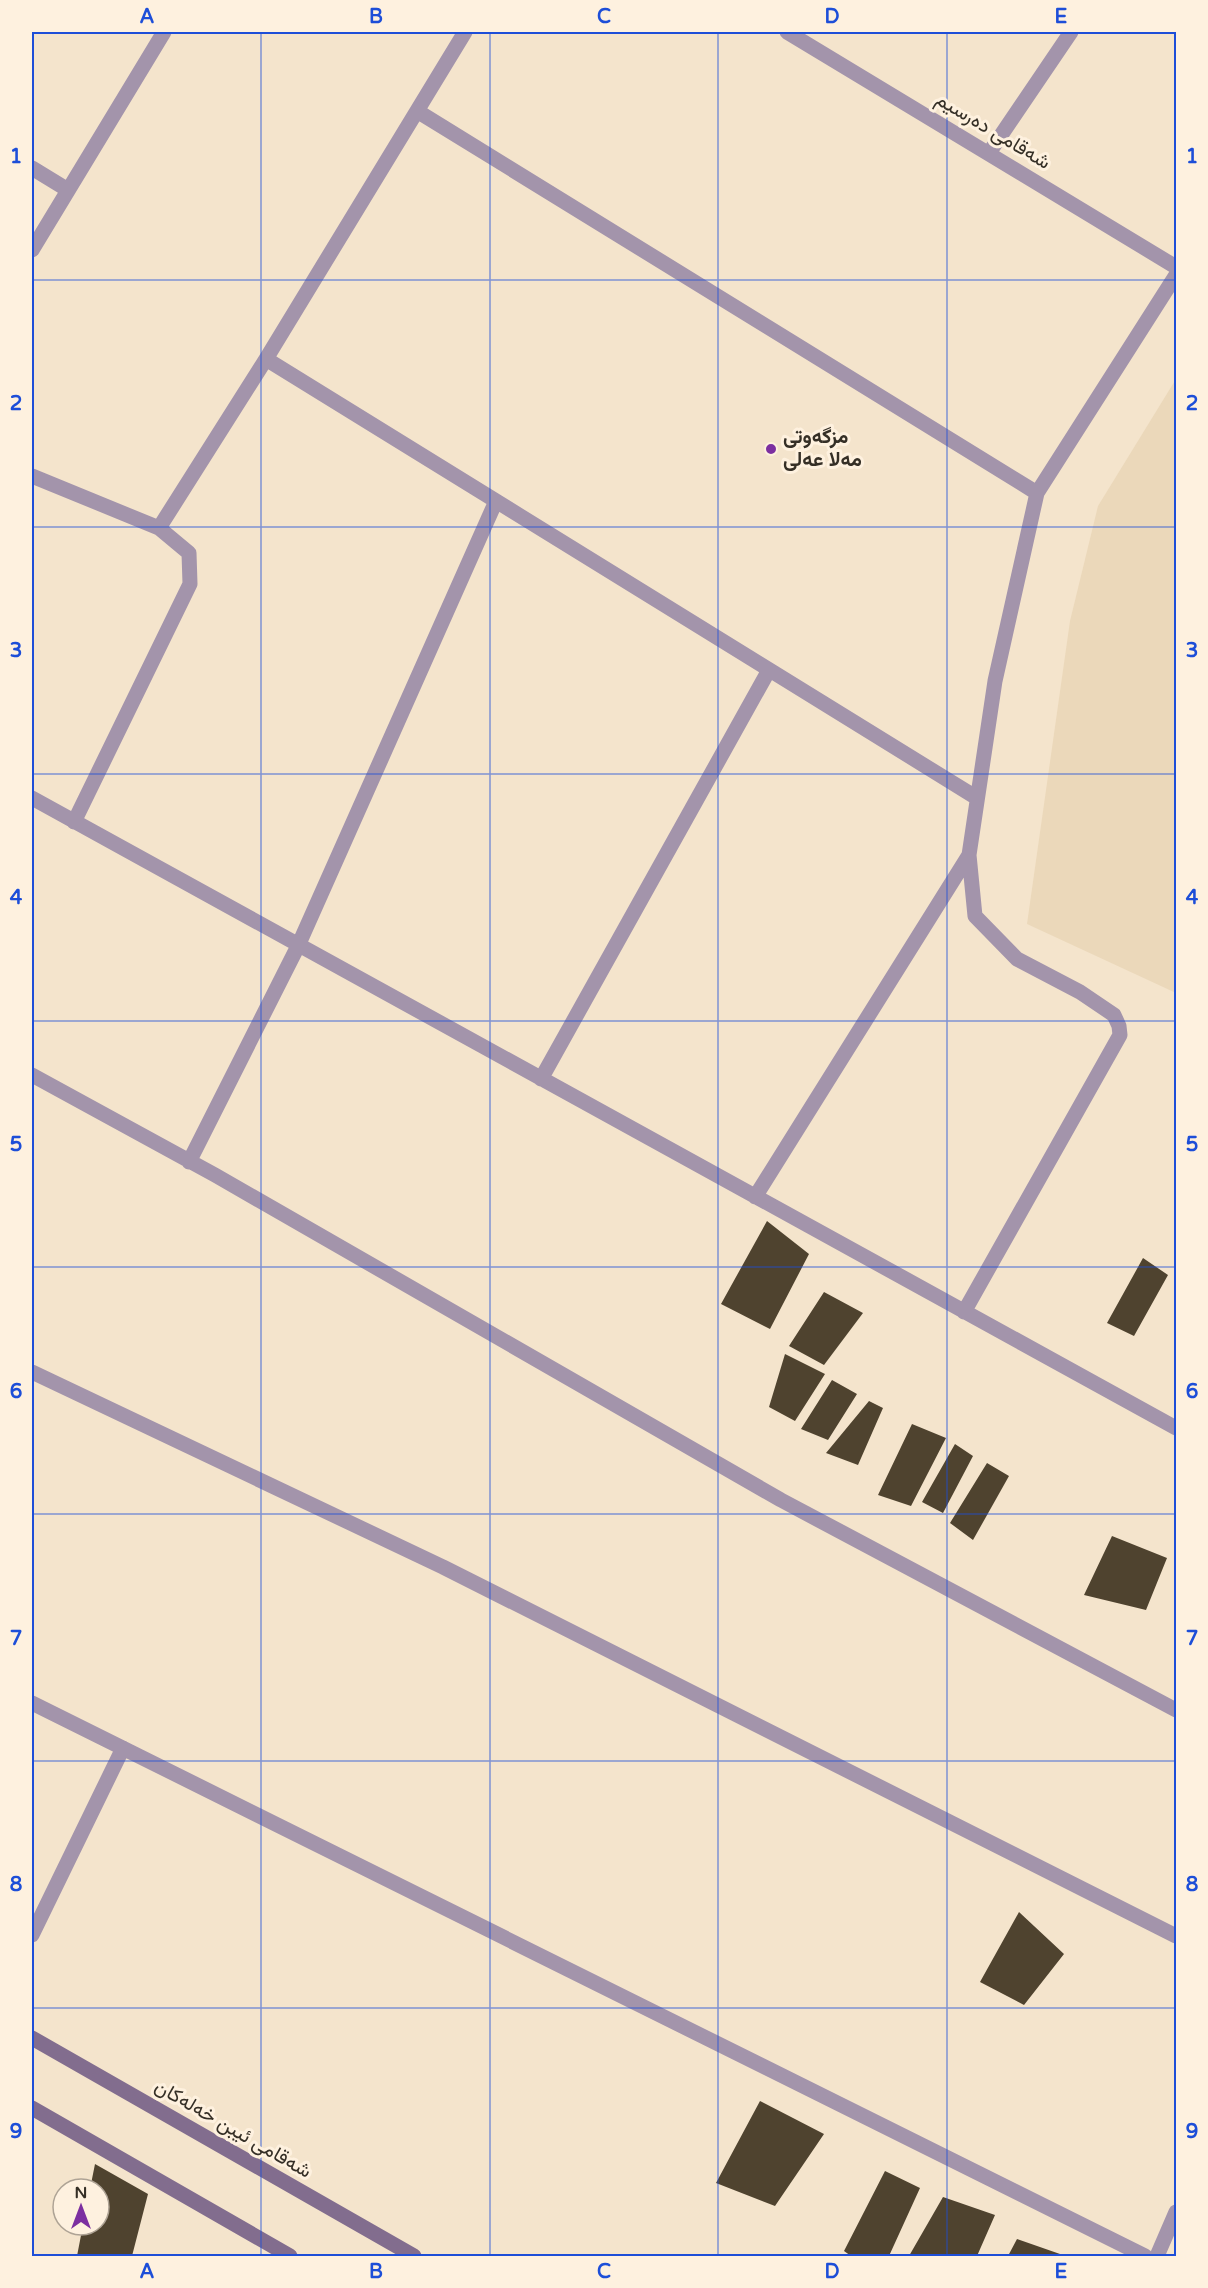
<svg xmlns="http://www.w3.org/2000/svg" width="1208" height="2288" viewBox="0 0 1208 2288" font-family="'Varela Round',Vazirmatn,sans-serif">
  <rect width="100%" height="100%" fill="#f4e4cc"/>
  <!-- built -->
  <path fill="#ebd8ba" d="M1176,379V993L1027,924L1070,621L1098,506Z"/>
  <!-- building -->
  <path fill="#4f432f" d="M767,1221L809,1254L770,1329L721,1304Z
    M1143,1258L1168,1275L1134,1336L1107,1323Z
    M824,1292L863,1313L824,1365L789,1346Z
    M785,1354L825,1374L795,1421L769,1407Z
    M832,1380L857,1394L828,1440L801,1429Z
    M869,1401L883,1408L858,1465L826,1453Z
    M912,1424L946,1438L911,1506L878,1495Z
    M955,1444L973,1456L943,1513L922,1502Z
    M987,1463L1009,1476L973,1540L950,1523Z
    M1112,1536L1167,1558L1146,1610L1084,1595Z
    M1019,1912L1064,1954L1024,2005L980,1982Z
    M760,2101L824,2134L775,2206L716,2183Z
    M95,2164L148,2194L132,2256H77L83,2225H99V2189H90Z
    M885,2171L920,2188L889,2256H851L844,2251Z
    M943,2197L995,2215L977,2256H909Z
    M1017,2239L1060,2254L1008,2256Z"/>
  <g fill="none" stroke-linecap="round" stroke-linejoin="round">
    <!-- minor -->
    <path stroke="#a394ab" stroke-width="15" d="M417,111L1037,493
      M989,153L1071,32
      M32,168L68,190
      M32,250L164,32
      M266,359L977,798
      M32,476L159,528L189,553L190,584L74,822
      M159,528L266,359L465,32
      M32,798L1176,1428
      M32,1075L215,1175L781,1500L1176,1710
      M541,1079L769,670
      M189,1162L298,946L496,501
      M755,1197L969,855L995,681L1037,493L1176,275
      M964,1312L1120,1035L1119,1026L1114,1015L1080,992L1017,959L975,916L969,855
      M32,1372L443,1567L1176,1936
      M32,1703L1145,2256
      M32,1935L123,1748"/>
    <!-- tertiary -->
    <path stroke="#a394ab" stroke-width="15" d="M787,32L1176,267
      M1157,2256L1176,2212"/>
    <!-- secondary -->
    <path stroke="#826d8e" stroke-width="15" d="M32,2038L414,2256
      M32,2108L290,2256"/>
  </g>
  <!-- grid -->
  <path fill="none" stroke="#1d4ed8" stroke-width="1.5" stroke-opacity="0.55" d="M261,32V2256M490,32V2256M718,32V2256M947,32V2256M32,280H1176M32,527H1176M32,774H1176M32,1021H1176M32,1267H1176M32,1514H1176M32,1761H1176M32,2008H1176"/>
  <!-- markers -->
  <circle fill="#7c2fa0" stroke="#fef1df" stroke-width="2" cx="771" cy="449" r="6"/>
  <g text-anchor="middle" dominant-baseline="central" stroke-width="6" stroke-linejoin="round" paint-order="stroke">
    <!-- street labels -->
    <g font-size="20" fill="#352f26" stroke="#fef1df">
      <text transform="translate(993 131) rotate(31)">شەقامی دەرسیم</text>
      <text transform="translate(233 2129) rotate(30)">شەقامی ئیبن خەلەکان</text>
    </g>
    <!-- poi labels -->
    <g font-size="20" font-weight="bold" fill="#352f26" stroke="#fef1df" text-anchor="start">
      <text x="783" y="437">مزگەوتی<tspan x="783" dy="23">مەلا عەلی</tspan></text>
    </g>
  </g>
  <!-- border -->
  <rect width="1208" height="2288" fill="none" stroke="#fef1df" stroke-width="66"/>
  <!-- north arrow -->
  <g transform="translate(81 2207)"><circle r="28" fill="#fef1df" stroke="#aea395" stroke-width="1.5"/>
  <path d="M0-4.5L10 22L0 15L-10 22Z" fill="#7c2fa0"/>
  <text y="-9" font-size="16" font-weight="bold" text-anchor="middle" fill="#352f26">N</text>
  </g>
  <rect x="33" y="33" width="1142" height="2222" fill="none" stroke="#1d4ed8" stroke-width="2"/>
  <g font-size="20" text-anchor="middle" font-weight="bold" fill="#1d4ed8">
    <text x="147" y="23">A</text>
    <text x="376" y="23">B</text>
    <text x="604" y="23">C</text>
    <text x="832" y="23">D</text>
    <text x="1061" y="23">E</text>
    <text x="16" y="163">1</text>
    <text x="1192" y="163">1</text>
    <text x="16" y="410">2</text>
    <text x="1192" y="410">2</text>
    <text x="16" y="657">3</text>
    <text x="1192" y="657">3</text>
    <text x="16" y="904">4</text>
    <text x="1192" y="904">4</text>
    <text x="16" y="1151">5</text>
    <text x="1192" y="1151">5</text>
    <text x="16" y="1398">6</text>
    <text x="1192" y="1398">6</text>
    <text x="16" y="1645">7</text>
    <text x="1192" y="1645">7</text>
    <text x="16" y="1891">8</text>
    <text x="1192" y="1891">8</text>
    <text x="16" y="2138">9</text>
    <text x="1192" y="2138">9</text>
    <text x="147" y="2278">A</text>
    <text x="376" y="2278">B</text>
    <text x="604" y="2278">C</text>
    <text x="832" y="2278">D</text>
    <text x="1061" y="2278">E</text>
  </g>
</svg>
